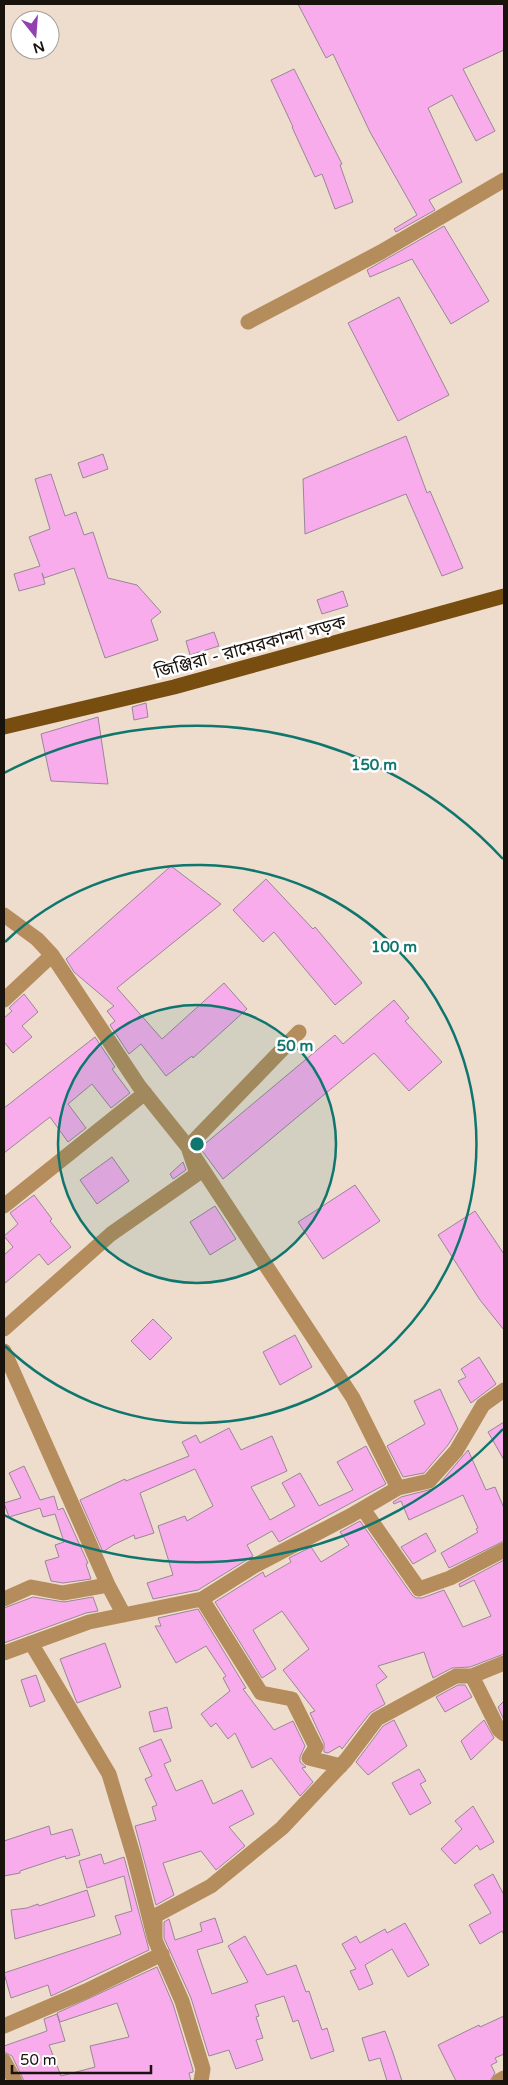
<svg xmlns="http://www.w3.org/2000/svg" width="508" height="2085" viewBox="0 0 508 2085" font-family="'Varela Round','Noto Sans Bengali',sans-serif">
  <rect width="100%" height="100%" fill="#eedccd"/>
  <!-- building -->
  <path fill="#f9acec" stroke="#988795" d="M298,4H504V50L463,69L495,131L476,141L452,95L428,108L462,182L429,200L435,210L396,232L394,229L417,215L370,132L333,54L326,58Z
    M294,69L342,164L340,165L353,202L335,209L322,174L315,177L292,127H293L271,80Z
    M444,226L489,301L451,324L412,259L370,277L367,270Z
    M399,297L449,395L398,421L348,323Z
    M406,436L427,493L430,491L463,568L442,576L406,494L305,534L303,479Z
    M103,454L108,469L83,478L78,463Z
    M51,474L65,516L76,512L84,535L93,532L108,578L137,585L161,612L151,620L158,640L105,658L74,568L44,578L42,573L45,584L19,591L14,574L40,566L29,537L50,529L35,479Z
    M343,591L348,606L322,614L317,600Z
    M214,632L219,646L190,655L186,641Z
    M146,703L148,717L134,720L132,707Z
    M98,717L108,784L51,781L41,734Z
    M171,866L221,904L117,988L162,1039L224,983L247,1009L193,1058L192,1056L166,1076L141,1044L129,1054L110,1025L115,1021L107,1011L114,1006L74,972L66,959Z
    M266,879L313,929L315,927L362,983L335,1005L274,932L263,942L233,910Z
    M24,994L38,1012L22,1026L32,1037L13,1053L4,1042V1018L12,1011L9,1008Z
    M394,1000L409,1018L405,1021L442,1062L409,1091L374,1053L223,1179L200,1148L335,1035L343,1044Z
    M95,1037L115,1067L112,1069L130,1093L111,1108L92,1084L68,1104L86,1128L68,1142L50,1117L4,1153V1108Z
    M112,1157L129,1181L97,1204L80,1180Z
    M183,1162L186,1170L173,1179L170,1174Z
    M355,1185L380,1221L323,1259L298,1222Z
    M34,1195L52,1219L50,1221L71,1247L48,1265L39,1254L4,1284V1255L13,1247L4,1236L18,1224L10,1213Z
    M215,1206L236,1239L210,1255L190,1222Z
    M475,1211L504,1254V1330L480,1300L438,1235Z
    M153,1319L172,1338L150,1360L131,1341Z
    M295,1335L312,1367L280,1385L263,1352Z
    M479,1357L496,1384L471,1403L458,1381L466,1377L461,1369Z
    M440,1389L458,1429L448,1445L424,1473L403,1477L387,1446L425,1424L414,1401Z
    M504,1422V1460L488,1432Z
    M229,1428L241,1450L272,1436L287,1471L251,1487L270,1520L295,1506L282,1483L300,1473L319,1506L353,1490L337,1462L366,1446L386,1484L279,1542L272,1531L247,1545L253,1556L198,1590L153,1599L147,1583L173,1575L158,1526L185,1516L187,1521L213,1506L195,1469L140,1493L154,1533L135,1539L134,1535L113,1545L103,1552L80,1500L125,1479L126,1481L189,1456L182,1442L196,1435L200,1443Z
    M468,1450L486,1490L495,1487L504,1508V1541L449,1568L441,1553L478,1532L476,1529L478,1528L463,1495L409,1520L401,1501L394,1504L393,1502L401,1497L436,1488Z
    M24,1466L40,1500L54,1496L58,1510L63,1508L88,1563L86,1564L91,1579L63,1583L51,1581L45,1561L59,1557L55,1545L64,1542L55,1514L43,1517L40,1508L9,1517L4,1503L21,1498L9,1473Z
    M360,1521L412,1595L416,1598H422L444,1590L463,1627L491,1616L474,1580L460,1587L459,1584L504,1560V1654L470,1667L452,1668L433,1678L424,1652L378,1666L387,1677L376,1685L385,1704L370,1713L342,1749L340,1746L328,1753L324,1752V1743L310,1713L315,1711L283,1670L309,1649L282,1611L253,1630L276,1669L262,1678L215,1602L263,1572L265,1577L291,1562L289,1558L311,1547L321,1562L349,1545L340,1532Z
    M426,1533L436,1551L413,1564L401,1547Z
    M33,1597L64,1602L93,1597L98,1611L86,1613L4,1643V1608Z
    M198,1609L246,1688L243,1689L274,1730L293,1721L305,1746L300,1757V1762L306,1767L302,1768L313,1782L300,1796L271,1758L252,1768L235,1733L228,1739L216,1723L211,1727L201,1714L230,1691L223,1678L226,1676L206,1646L176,1663L155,1626H161L158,1618Z
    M105,1643L121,1687L77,1703L60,1659Z
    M36,1675L45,1701L30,1707L21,1680Z
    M458,1685H465L472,1697L445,1712L436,1697Z
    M504,1701V1720L498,1707Z
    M167,1707L172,1728L154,1732L149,1712Z
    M394,1720L407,1746L368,1775L356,1762L383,1726Z
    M484,1720L494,1738L471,1760L461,1741Z
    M161,1739L171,1761L164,1764L176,1791L202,1780L213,1804L242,1790L254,1814L229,1827L245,1846L216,1870L201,1851L163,1863L174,1895L156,1905L135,1826L156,1820L152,1807L157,1805L145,1779L152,1776L139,1748Z
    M419,1769L426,1781L420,1784L431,1803L410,1815L392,1783Z
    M473,1806L494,1842L480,1850L477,1845L455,1864L441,1849L462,1829L455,1821Z
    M49,1826L51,1835L72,1829L80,1855L66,1859L65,1856L20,1871V1873L4,1876V1841Z
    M101,1854L104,1864L124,1857L149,1950L51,1996L48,1985L11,1998L4,1973L121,1934L115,1916L132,1911L124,1876L87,1888L79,1861Z
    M493,1874L504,1895V1935L502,1931L480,1944L469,1925L491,1913L474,1885Z
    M87,1890L95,1916L15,1939L11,1910L27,1908L38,1904L39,1906Z
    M215,1918L223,1942L197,1950L212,1994L248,1982L228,1946L245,1936L267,1975L296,1965L306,1992L309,1991L322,2030L327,2028L334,2051L311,2059L298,2020L293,2022L284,1996L255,2005L259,2016L256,2017L263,2038L256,2040L263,2060L236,2069L229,2050L209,2056L191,1998L164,1938V1922L169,1919L175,1940L202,1931L200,1923Z
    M405,1923L429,1965L408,1977L392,1949L365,1965L373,1984L359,1990L350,1971L356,1969L342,1944L356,1936L360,1943L385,1929L387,1933Z
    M157,1967L173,2004L193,2070V2072L189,2073L191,2081H24L12,2056L4,2052V2046L47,2031L44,2019L57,2014L65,2041L49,2045L61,2076L95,2067L90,2046L129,2037L117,2003L60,2022L57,2013Z
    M504,2016V2054L495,2058L497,2062L491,2065L495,2073L490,2081H456L438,2045L479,2025L480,2027Z
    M385,2031L393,2053L402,2081H387L380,2058L369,2061L362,2038Z"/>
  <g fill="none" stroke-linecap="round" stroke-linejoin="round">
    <!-- minor -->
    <path stroke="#b58c5c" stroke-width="15" d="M248,322L381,252L504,180
      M4,915L37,939L52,955L139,1086L188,1147L353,1398L398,1488L350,1516L256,1565L202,1599L89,1622L4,1653
      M4,1000L52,955
      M4,1206L145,1093
      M4,1329L111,1234L197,1174L188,1147L299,1032
      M4,1351L108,1585L124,1615
      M398,1488L429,1481L456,1451L483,1405L504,1390
      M363,1509L419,1589L450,1578L504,1550
      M4,1599L31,1587L63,1593L108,1585
      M202,1599L261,1693L292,1699L316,1747L309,1758L341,1766
      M31,1643L109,1774L134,1857L155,1940L182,2001L203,2069L201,2081
      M472,1676L504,1663
      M155,1940V1916L211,1886L282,1828L346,1760L377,1719L456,1676H472L499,1730L504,1734
      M4,2026L86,1991L162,1954
      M4,2061L15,2081
      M499,2081L504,2078"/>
    <!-- major -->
    <path stroke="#784d10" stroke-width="15" d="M4,727L174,687L504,596"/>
  </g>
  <!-- distance rings -->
  <circle cx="197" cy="1144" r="139" fill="#0f766e" fill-opacity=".12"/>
  <g fill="none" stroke="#0f766e" stroke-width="2.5">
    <circle cx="197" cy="1144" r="139"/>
    <path d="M5 942A279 279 0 1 1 5 1346"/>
    <path d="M503 1429A418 418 0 0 1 4 1515M4 773A418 418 0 0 1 503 859"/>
  </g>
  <g text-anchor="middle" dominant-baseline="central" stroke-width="5" stroke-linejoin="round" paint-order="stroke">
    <!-- street labels -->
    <g font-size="18" fill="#19130e" stroke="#fff">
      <text transform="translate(250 647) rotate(-15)">জিঞ্জিরা - রামেরকান্দা সড়ক</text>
    </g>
  </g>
  <circle cx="197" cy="1144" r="8" fill="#0f766e" stroke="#fff" stroke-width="2.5"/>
  <g font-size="15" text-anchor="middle" font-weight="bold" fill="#0f766e" stroke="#fff" stroke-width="5" stroke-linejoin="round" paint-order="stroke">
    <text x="374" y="770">150 m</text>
    <text x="394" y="952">100 m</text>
    <text x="295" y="1051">50 m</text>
  </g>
  <!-- border -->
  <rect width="508" height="2085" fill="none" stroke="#19130e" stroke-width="10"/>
  <!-- north arrow -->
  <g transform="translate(35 35) rotate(163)"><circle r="24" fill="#ffffff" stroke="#a3a19f"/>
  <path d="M0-4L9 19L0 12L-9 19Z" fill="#9241b0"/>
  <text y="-8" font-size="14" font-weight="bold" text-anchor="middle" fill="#19130e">N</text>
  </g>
  <!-- scale -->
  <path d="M12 2065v8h139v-8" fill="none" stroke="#19130e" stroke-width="2.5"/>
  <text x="20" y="2065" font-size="15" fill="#19130e" stroke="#ffffff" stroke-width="4" paint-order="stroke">50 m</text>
</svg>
